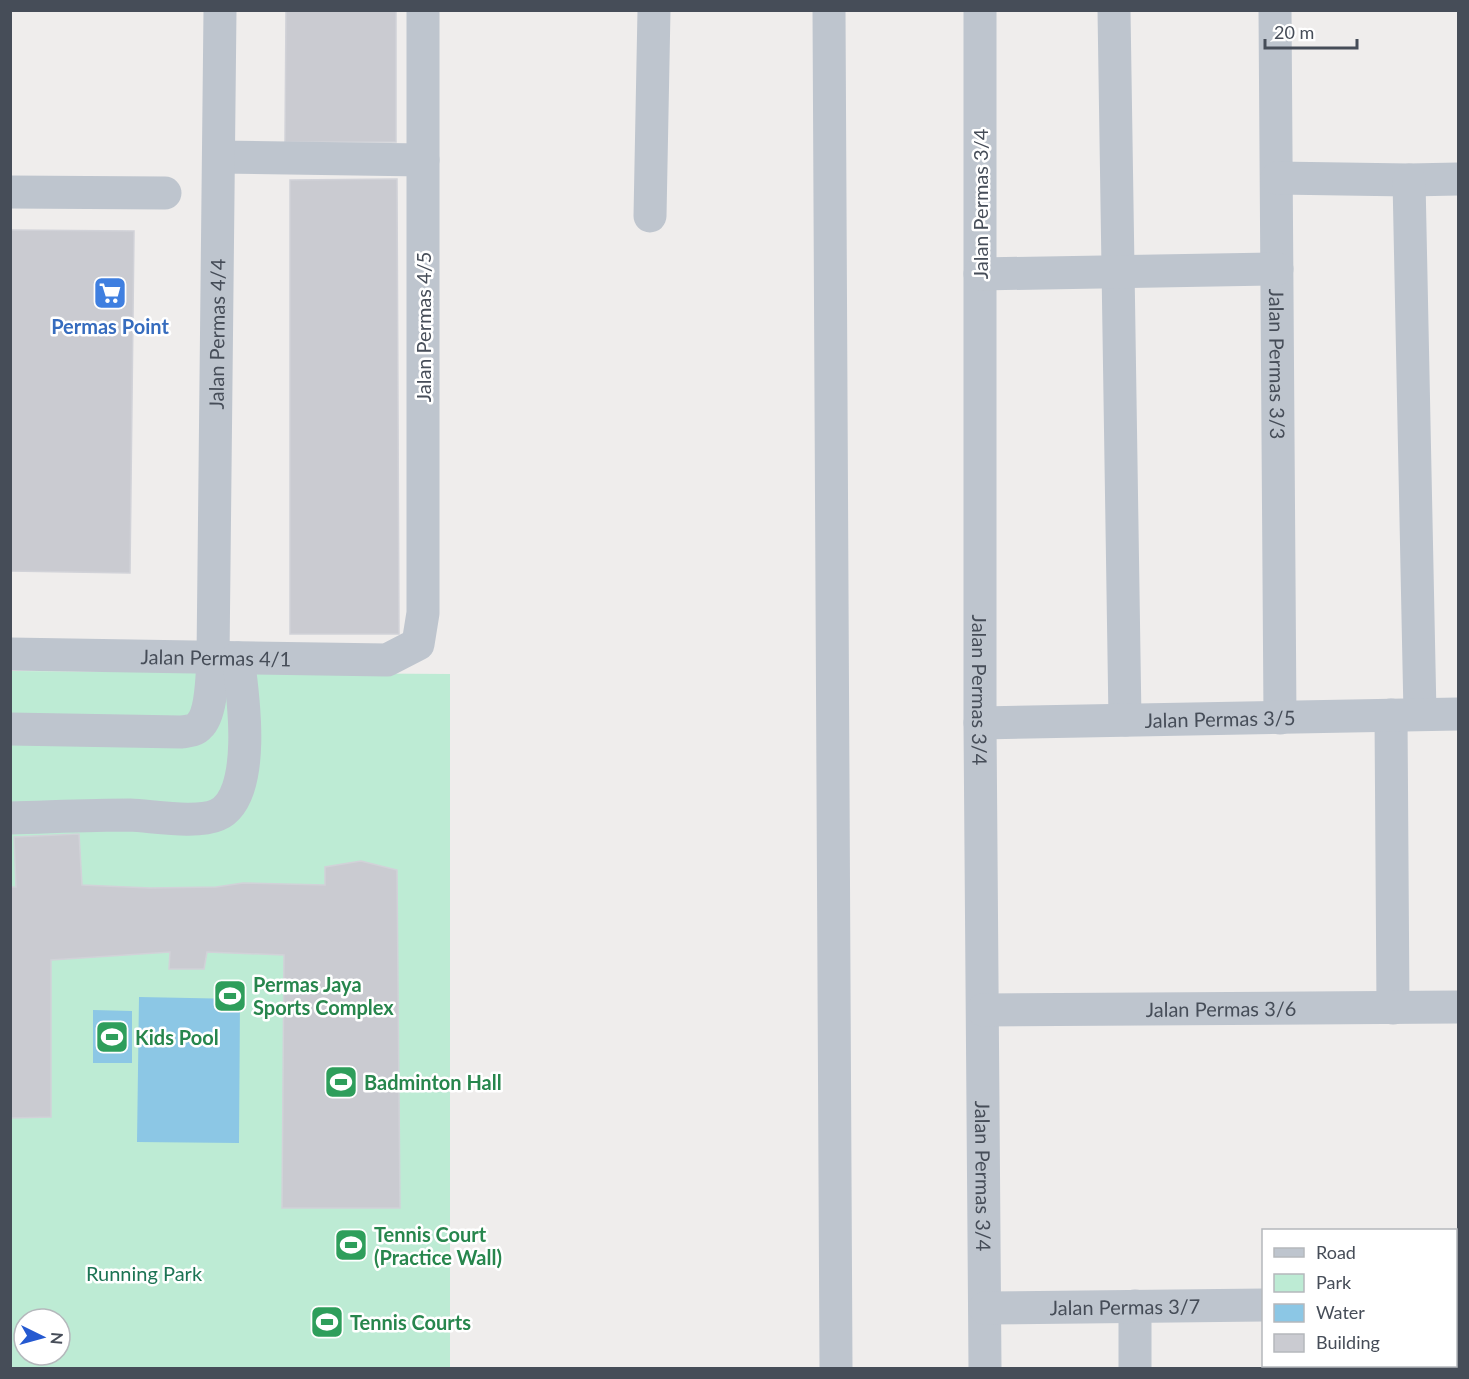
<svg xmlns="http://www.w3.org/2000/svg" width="1469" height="1379" viewBox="0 0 1469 1379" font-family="Lato,sans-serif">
  <rect width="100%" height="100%" fill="#efedec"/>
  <!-- green -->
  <path fill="#bdebd4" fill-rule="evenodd" d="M11,671L450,674V1368H11ZM24,1319H60V1355H24Z"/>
  <!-- water -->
  <path fill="#8cc7e5" d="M139,997L240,999L239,1143L137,1142Z
    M93,1010L132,1011V1063H93Z"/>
  <!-- building -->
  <path fill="#cacbd1" stroke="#d1d2d8" stroke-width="1.5" d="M286,10H396V142H285Z
    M397,179L399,634H290V180Z
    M10,230L134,231L130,573L10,571Z
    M79,834L82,885L150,888L216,887L243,883L325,885V867L361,861L397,870L400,1208H282L284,955L207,952L204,969H169L170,952L51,960V1117L10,1118V887H16L14,837Z"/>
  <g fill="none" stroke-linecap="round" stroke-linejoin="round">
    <!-- minor -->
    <g stroke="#bec5ce" stroke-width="33">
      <path d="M829,10L836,1368"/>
      <path id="s1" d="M980,10V723L985,1368"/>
      <path d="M1114,10L1125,720"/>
      <path id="s2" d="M1275,10L1280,718"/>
      <path d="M219,157L423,160"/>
      <path d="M1277,178L1409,180L1458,179"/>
      <path d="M1409,180L1420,714"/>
      <path d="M10,192L165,193"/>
      <path d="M650,216L654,10"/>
      <path d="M980,274L1277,269"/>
      <path id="s3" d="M10,654L387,660L418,644L423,613V10"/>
      <path d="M1391,715L1393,1008"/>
      <path id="s4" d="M980,723L1458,714"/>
      <path id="s5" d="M10,729L181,732C187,731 195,731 199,726C212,714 212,675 213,658L220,10"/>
      <path d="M10,818C50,817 90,815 130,815C153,816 197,824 217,815C258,797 243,693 238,658"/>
      <path id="s6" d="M983,1010L1458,1007"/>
      <path d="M1456,1304H1458"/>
      <path d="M1135,1306V1368"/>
      <path id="s7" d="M985,1308L1264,1305"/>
      <path d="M1280,1366V1368"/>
      <path d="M1424,1368V1366"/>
    </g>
  </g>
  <!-- icons -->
  <defs>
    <symbol id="supermarket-square" viewBox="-11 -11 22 22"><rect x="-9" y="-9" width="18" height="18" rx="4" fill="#3f7fe0" stroke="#fff"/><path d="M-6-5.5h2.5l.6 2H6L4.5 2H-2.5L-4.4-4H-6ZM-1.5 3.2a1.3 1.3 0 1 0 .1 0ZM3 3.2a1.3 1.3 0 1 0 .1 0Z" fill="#fff"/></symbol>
    <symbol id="stadium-square" viewBox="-11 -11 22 22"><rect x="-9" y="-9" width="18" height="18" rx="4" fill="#2e9e5b" stroke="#fff"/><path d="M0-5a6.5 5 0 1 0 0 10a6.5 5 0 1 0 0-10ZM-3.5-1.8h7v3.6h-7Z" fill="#fff"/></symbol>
  </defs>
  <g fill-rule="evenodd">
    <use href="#supermarket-square" x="91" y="274" width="38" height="38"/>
    <use href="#stadium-square" x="211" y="977" width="38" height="38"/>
    <use href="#stadium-square" x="93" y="1018" width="38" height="38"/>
    <use href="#stadium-square" x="322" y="1063" width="38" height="38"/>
    <use href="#stadium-square" x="332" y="1226" width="38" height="38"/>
    <use href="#stadium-square" x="308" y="1303" width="38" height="38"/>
  </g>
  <g text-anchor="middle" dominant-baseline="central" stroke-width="5" stroke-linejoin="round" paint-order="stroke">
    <!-- street labels -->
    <g font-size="20" fill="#464d58" stroke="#fff">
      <text transform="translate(980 204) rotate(-90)">Jalan Permas 3/4</text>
      <text transform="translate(423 327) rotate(-90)">Jalan Permas 4/5</text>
      <text stroke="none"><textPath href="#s5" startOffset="585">Jalan Permas 4/4</textPath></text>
      <text stroke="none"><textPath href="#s2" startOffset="354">Jalan Permas 3/3</textPath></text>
      <text stroke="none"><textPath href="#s3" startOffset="206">Jalan Permas 4/1</textPath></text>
      <text stroke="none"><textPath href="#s1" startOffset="680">Jalan Permas 3/4</textPath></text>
      <text stroke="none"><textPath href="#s4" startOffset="240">Jalan Permas 3/5</textPath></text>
      <text stroke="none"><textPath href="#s6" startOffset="238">Jalan Permas 3/6</textPath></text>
      <text stroke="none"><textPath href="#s1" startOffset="1166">Jalan Permas 3/4</textPath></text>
      <text stroke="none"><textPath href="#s7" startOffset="140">Jalan Permas 3/7</textPath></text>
    </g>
    <!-- shop labels -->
    <g font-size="20" font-weight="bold" fill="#366cbe" stroke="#fff">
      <text x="110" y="326">Permas Point</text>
    </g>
    <!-- leisure labels -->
    <g font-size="20" font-weight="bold" fill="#27864d" stroke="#fff" text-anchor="start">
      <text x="253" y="984">Permas Jaya<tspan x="253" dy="23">Sports Complex</tspan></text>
      <text x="135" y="1037">Kids Pool</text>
      <text x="364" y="1082">Badminton Hall</text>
      <text x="374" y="1234">Tennis Court<tspan x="374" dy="23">(Practice Wall)</tspan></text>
      <text x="350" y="1322">Tennis Courts</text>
    </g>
    <!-- park labels -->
    <g font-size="20" fill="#1c7454" stroke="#fff">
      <text x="144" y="1273">Running Park</text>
    </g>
  </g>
  <!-- border -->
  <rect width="1469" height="1379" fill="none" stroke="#464d58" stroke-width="24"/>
  <!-- legend -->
  <rect x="1262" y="1229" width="195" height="138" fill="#ffffff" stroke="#b5b8bc" stroke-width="1.5"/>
  <rect x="1274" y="1248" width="30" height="9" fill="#bec5ce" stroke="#b5b8bc" stroke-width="1.5"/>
  <text x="1316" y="1259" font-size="18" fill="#464d58">Road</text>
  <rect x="1274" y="1274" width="30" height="18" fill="#bdebd4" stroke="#b5b8bc" stroke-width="1.5"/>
  <text x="1316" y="1289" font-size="18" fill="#464d58">Park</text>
  <rect x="1274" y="1304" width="30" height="18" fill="#8cc7e5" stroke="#b5b8bc" stroke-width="1.5"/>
  <text x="1316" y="1319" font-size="18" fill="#464d58">Water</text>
  <rect x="1274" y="1334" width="30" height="18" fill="#cacbd1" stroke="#b5b8bc" stroke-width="1.5"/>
  <text x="1316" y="1349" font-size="18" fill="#464d58">Building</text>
  <!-- north arrow -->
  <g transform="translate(42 1337) rotate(95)"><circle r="28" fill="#ffffff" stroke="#b5b8bc" stroke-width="1.5"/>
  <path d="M0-4.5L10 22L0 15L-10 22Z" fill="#2559d0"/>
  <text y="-9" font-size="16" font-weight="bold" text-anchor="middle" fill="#464d58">N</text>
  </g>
  <!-- scale -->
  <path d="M1265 39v9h92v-9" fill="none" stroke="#464d58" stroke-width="3"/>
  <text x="1274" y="39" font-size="18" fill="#464d58" stroke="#ffffff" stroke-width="4.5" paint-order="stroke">20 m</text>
</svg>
